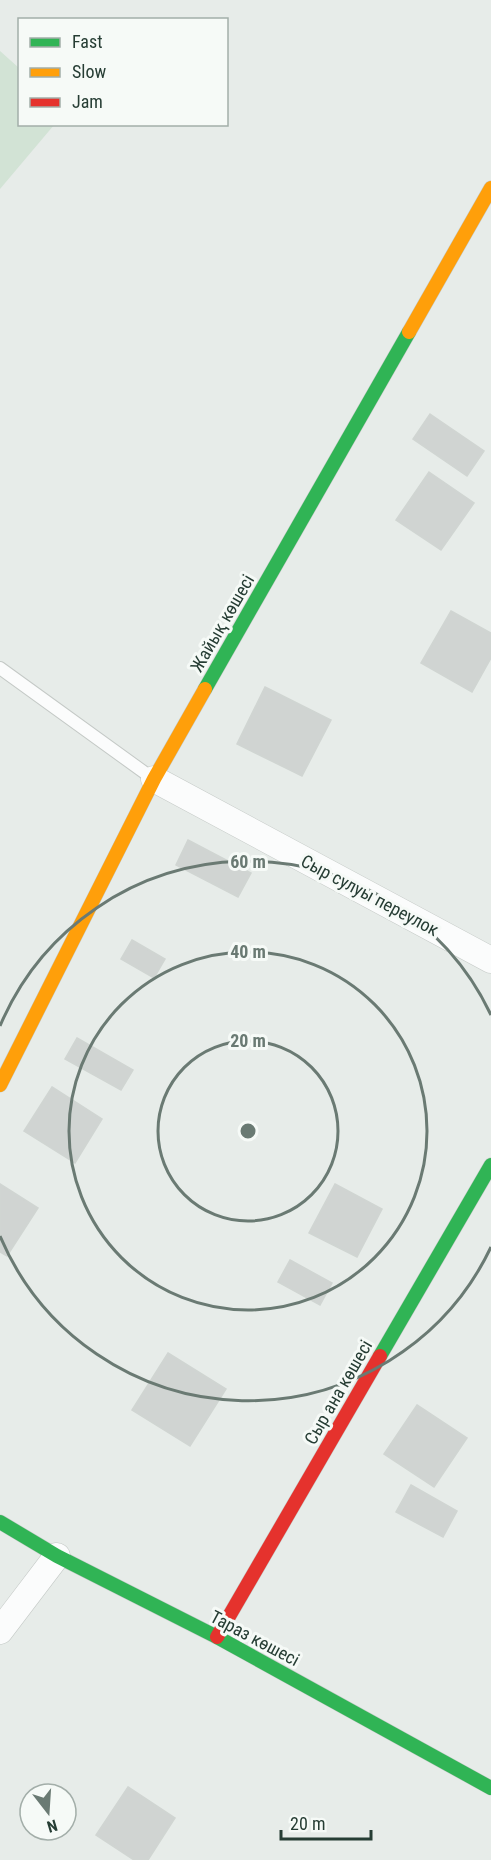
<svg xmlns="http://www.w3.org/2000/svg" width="491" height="1860" viewBox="0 0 491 1860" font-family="'Roboto Condensed',sans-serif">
  <rect width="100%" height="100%" fill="#e7ece9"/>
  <!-- green -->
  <path fill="#d2e3d5" d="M0,51L19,68L20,124L54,125L0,189Z"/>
  <!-- building -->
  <path fill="#d0d4d2" stroke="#d0d5d2" stroke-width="1.5" d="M430,414L484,451L467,476L413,439Z
    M429,472L474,503L441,550L396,520Z
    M451,611L491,633V658L472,692L421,663Z
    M265,687L331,720L302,776L237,744Z
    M188,840L251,873L238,897L176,865Z
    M132,940L165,959L154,978L121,959Z
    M77,1038L133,1070L121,1090L65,1059Z
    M52,1087L102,1119L75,1163L24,1131Z
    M0,1184L38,1208L7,1256L0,1252Z
    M335,1184L382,1209L357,1257L309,1233Z
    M290,1260L332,1283L320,1305L278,1282Z
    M168,1353L226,1389L190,1446L132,1410Z
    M417,1405L467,1438L434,1487L384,1454Z
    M411,1485L457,1511L443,1537L396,1512Z
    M128,1787L175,1818L148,1860H134L96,1835Z"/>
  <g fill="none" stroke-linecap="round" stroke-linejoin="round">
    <defs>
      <path id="lane" d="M0,668L152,778"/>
      <path id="street" d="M154,779L491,960
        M0,1631L57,1556"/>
      <path id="fast" d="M205,689L409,332
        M380,1356L491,1165
        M0,1522L57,1556L217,1637L491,1788"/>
      <path id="slow" d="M409,332L491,188
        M0,1085L154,779L205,689"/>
      <path id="jam" d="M217,1637L380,1356"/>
    </defs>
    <!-- lane casing -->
    <use href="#lane" stroke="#c4c9c6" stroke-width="14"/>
    <!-- street casing -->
    <use href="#street" stroke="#c4c9c6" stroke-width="27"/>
    <!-- fast casing -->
    <use href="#fast" stroke="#c3c9c6" stroke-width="15"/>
    <!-- slow casing -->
    <use href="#slow" stroke="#c3c9c6" stroke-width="15"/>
    <!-- jam casing -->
    <use href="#jam" stroke="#c3c9c6" stroke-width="15"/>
    <!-- lane -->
    <use href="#lane" stroke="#fbfcfc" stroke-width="12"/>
    <!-- street -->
    <use href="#street" stroke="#fbfcfc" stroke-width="26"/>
    <!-- fast -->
    <use href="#fast" stroke="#30b455" stroke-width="14"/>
    <!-- slow -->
    <use href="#slow" stroke="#ff9f0a" stroke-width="14"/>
    <!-- jam -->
    <use href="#jam" stroke="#e5322d" stroke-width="14"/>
  </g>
  <!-- distance rings -->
  <g fill="none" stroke="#6a7a73" stroke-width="3">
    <circle cx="248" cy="1131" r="90"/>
    <circle cx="248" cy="1131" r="179"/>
    <path d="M491 1247A269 269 0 0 1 0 1236M0 1026A269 269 0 0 1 491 1015"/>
  </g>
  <g text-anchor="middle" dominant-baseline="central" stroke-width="6" stroke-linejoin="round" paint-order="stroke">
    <!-- street labels -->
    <g font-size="18" fill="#263d34" stroke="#f6faf7">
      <text transform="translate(222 623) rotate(-60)">Жайық көшесі</text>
      <text transform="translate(370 895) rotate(28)">Сыр сулуы переулок</text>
      <text transform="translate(338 1392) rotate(-60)">Сыр ана көшесі</text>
      <text transform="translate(255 1638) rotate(28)">Тараз көшесі</text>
    </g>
  </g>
  <circle cx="248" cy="1131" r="9" fill="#6a7a73" stroke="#f6faf7" stroke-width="3"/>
  <g font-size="18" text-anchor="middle" font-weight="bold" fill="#6a7a73" stroke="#f6faf7" stroke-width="6" stroke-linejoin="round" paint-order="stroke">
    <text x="248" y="868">60 m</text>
    <text x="248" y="958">40 m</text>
    <text x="248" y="1047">20 m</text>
  </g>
  <!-- legend -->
  <rect x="18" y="18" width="210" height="108" fill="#f6faf7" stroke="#a3aea9" stroke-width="1.5"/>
  <rect x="30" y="38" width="30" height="9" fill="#30b455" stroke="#a3aea9" stroke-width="1.5"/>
  <text x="72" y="48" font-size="18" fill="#263d34">Fast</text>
  <rect x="30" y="68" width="30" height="9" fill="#ff9f0a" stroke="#a3aea9" stroke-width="1.5"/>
  <text x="72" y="78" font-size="18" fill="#263d34">Slow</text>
  <rect x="30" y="98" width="30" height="9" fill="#e5322d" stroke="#a3aea9" stroke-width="1.5"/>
  <text x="72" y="108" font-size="18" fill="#263d34">Jam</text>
  <!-- north arrow -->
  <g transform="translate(48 1812) rotate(163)"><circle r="28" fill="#f6faf7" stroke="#a3aea9" stroke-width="1.5"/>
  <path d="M0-4.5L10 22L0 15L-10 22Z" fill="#6a7a73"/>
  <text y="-9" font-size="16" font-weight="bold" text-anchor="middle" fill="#263d34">N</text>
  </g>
  <!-- scale -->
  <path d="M281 1830v9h90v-9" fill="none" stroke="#263d34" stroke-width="3"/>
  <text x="290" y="1830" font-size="18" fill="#263d34" stroke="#f6faf7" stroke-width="4.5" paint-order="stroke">20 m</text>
</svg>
